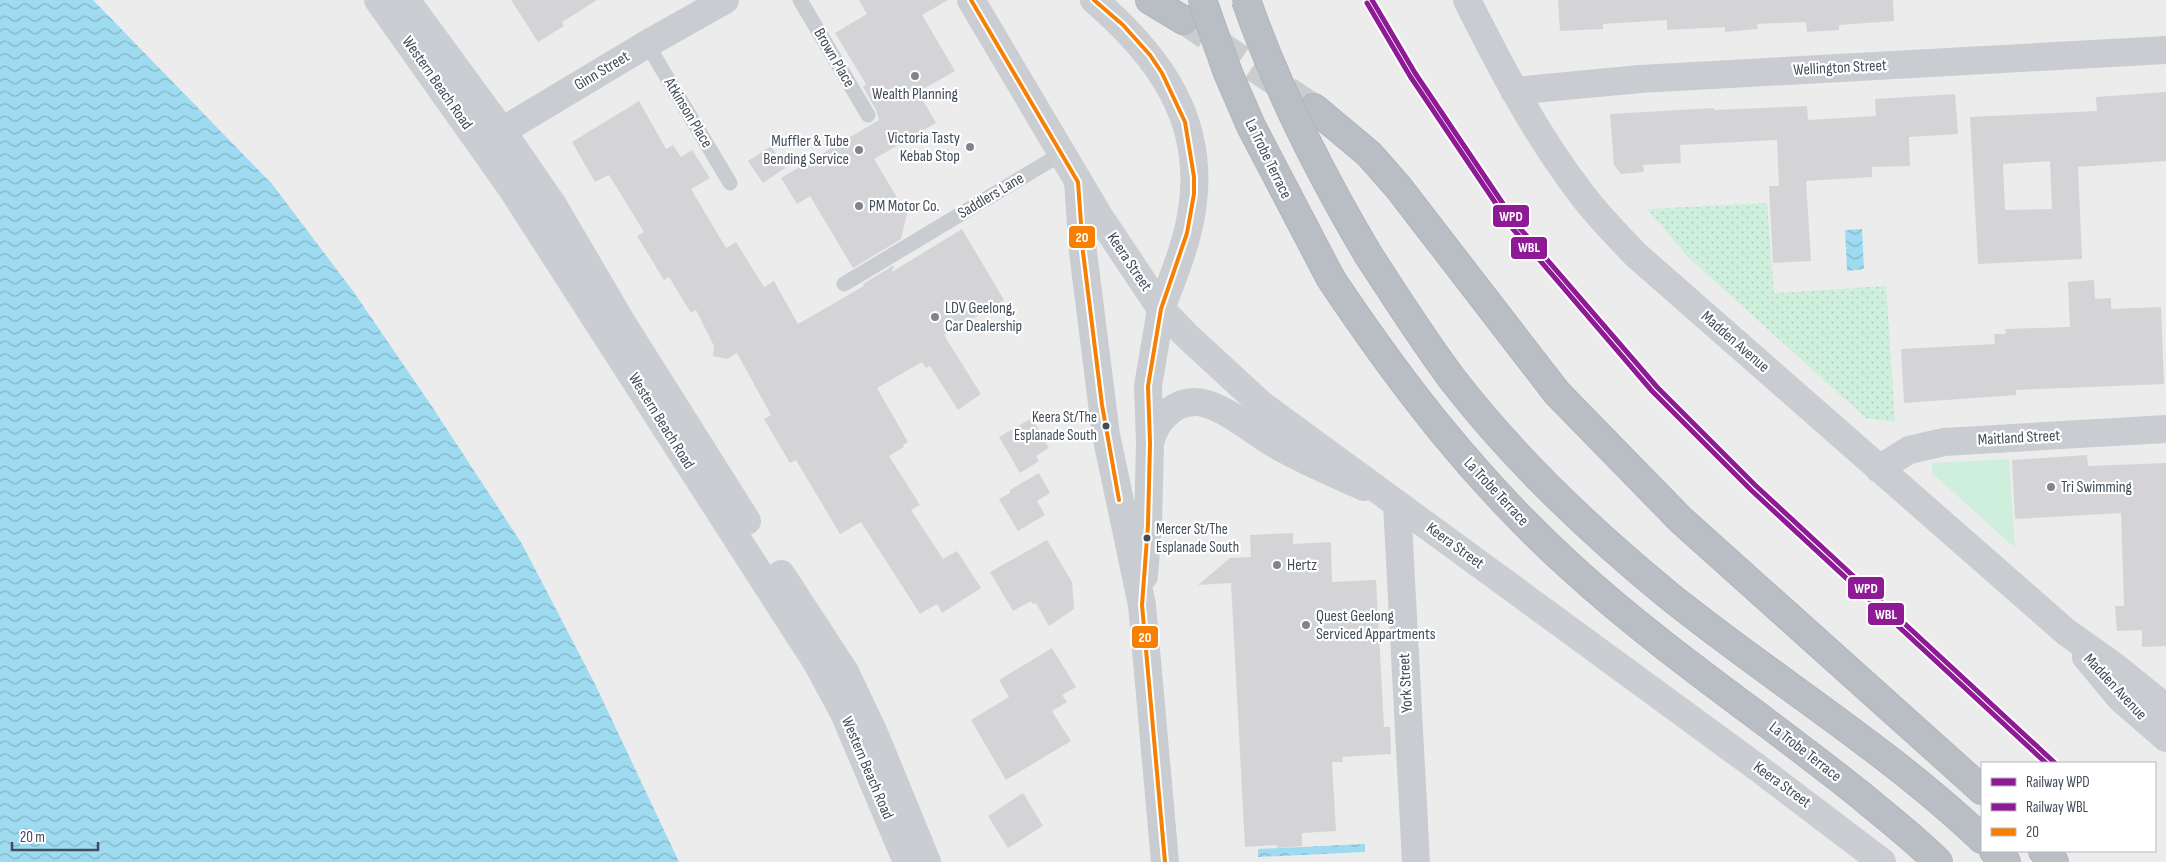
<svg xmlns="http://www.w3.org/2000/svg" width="2166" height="862" viewBox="0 0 2166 862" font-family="'Sofia Sans Condensed',sans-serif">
  <defs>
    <pattern id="grass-dots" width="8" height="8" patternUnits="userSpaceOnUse" patternTransform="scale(1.25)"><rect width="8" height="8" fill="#cdefdc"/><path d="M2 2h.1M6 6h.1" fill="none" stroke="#b1cfbf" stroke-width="1.8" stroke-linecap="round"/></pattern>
    <pattern id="water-waves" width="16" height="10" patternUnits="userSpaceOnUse" patternTransform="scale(1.25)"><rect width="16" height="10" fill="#9edbf1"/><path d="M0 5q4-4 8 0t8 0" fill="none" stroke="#82b4c6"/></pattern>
  </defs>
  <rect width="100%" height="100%" fill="#edecec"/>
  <!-- grass -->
  <path fill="url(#grass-dots)" d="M1767,203L1774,293L1886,286L1895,422L1866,418L1688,257L1647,209Z"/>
  <!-- garden -->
  <path fill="#cdefdc" d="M2009,459L2015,548L1931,472L1933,463Z"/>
  <!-- water -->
  <path fill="url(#water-waves)" d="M0,0H93L272,184L353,291L431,405L522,544L595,684L679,862H0Z
    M1862,229L1864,269L1847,271L1845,230Z
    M1365,844V852L1258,857V849Z"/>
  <!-- building -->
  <path fill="#d4d4d7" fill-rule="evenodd" d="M511,0H597L562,22L564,26L538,42Z
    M859,0H948L922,15L955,71L918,92L936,123L874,159L907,214L901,239L853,268L810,196L797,204L781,178L879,120L876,110L863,87L866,84L835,33L867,14Z
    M1558,0H1893L1894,21L1839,25V30L1807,32L1806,22L1757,24L1758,29L1725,32V27L1667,30V20L1603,24V29L1560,31Z
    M2166,92V161L2078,167L2082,259L1978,264L1970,117L2097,111L2096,97ZM2050,161L2052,209L2005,210L2003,164Z
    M1955,94L1958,134L1909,137L1910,166L1872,167V177L1806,181L1811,261L1773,263L1769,186H1779L1777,140L1680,145L1681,163L1643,165L1644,172L1621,174L1614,165L1610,114L1714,108V110L1807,106L1808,120L1876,116L1875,99Z
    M639,101L666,149L673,145L681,157L692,150L710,178L691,189L726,248L736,242L764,287L774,281L798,324L864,286L863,284L894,265L892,272L962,229L1004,300L944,335L981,394L958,410L930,366L926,368L922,362L877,388L908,442L903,445L904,447L889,456L920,505L911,510L943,559L957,551L981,588L942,613L937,604L920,614L861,522L840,534L796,460L790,463L764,419L771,415L737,353L727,359L713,356L714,346L696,310L691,313L669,277L664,280L637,236L644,232L609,175L595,182L572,142Z
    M771,146L785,168L763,183L748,161Z
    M2094,280L2095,299L2111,298V309L2161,307L2164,384L2016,390V395L1904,403L1901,349L1995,344L1994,334H2006L2005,329L2070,327L2068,282Z
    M1032,418L1049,448L1036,456L1039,461L1020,473L999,437Z
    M2087,455L2088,466L2166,463V646L2142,647V630L2117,631L2115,606H2124L2121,513L2015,519L2012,460Z
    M1039,473L1050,493L1037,501L1045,515L1018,531L999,499L1010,493V490Z
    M1293,533V544L1331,542L1332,582L1376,580L1384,727H1390L1391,754L1342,757L1343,762H1332L1336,831L1302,833V846L1277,848V845L1245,847L1231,583L1198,585L1230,558L1251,557L1250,535Z
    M1047,540L1072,582L1074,609L1049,626L1036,603L1033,604L1031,601L1013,611L990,572Z
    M1052,648L1076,687L1062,695L1067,702L1052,711L1071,741L1006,780L971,720L1009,697L999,680Z
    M1023,793L1043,826L1008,848L988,816Z"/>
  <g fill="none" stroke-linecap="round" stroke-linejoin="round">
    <!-- highway-tunnel -->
    <path stroke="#cbcccf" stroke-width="28" stroke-dasharray="28 14" stroke-linecap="butt" d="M1183,20L1314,108"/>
    <defs>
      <path id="highway" d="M1150,0L1183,20
        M1314,108L1369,154L1398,187L1557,393L1681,520L1982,790
        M1369,256C1396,297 1423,340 1453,380C1515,460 1590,531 1668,595C1771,678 1886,748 1982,839
        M1331,279C1404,388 1476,481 1573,569C1664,652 1769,721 1864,798C1889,819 1915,839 1938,862
        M1994,851L2006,862
        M2043,851L2054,862"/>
    </defs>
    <!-- highway casing -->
    <use href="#highway" stroke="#b0b5bd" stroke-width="30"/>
    <!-- lane -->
    <path stroke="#c9cdd1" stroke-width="15" d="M800,0L868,115
      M647,44L730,183
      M844,284L1061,154"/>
    <!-- street -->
    <path stroke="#c9cdd1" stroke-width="28" d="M1467,0C1501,68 1536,135 1583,196C1599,217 1618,236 1636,255L2066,632L2114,666L2166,708
      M1514,91L1640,79L2166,50
      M482,143L647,44L725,0
      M1078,182L1083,252L1106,435L1142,605L1165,862
      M1150,443C1155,422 1171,403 1194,402C1219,401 1256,434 1278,446C1306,462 1335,474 1364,487
      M1879,469L1909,450L1944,442L2166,429
      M1397,504L1416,862
      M1144,576L1148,525L1150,443L1148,386L1161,309
      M2086,657L2121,699L2166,738"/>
    <!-- secondary -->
    <path stroke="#cacdd2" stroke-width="28" d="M378,0L512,189L817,663L844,713L907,862
      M406,0L502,131L553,205L624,326L747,521
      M971,0L1099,216L1161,309L1186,335L1262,405L1758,768L1882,862
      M1094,0C1159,56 1206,120 1192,210C1187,244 1173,277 1161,309
      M781,574L845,672L874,733L927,862"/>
    <!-- highway -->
    <use href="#highway" stroke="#b9bec5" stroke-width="28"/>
    <defs>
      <path id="highway-bridge" d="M1202,0L1228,73L1251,126L1331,279
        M1246,0C1277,89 1321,175 1369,256"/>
    </defs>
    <!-- highway-bridge casing -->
    <use href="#highway-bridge" stroke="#b0b5bd" stroke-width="30" stroke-linecap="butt"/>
    <!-- highway-bridge -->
    <use href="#highway-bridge" stroke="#b9bec5" stroke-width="28"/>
    <defs>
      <path id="bus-1" d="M971,0L1078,182L1083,252L1102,405L1119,500
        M1094,0L1123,25L1150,55L1162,73L1185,122L1194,177V194L1187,233L1161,309L1148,386L1150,443L1148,525L1142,605L1165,862"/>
    </defs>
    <!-- bus-1 casing -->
    <use href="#bus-1" stroke="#fff" stroke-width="8"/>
    <!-- bus-1 -->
    <use href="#bus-1" stroke="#f67f04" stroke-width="4"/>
    <defs>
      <path id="rail-1" d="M1372,0L1415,73L1518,226L1657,387L1755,485L2055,763"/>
      <path id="rail-2" d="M1367,3L1410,76L1513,229L1652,391L1751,490L2046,763"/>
    </defs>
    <!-- rail-1 casing -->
    <use href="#rail-1" stroke="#fff" stroke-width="9"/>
    <!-- rail-2 casing -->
    <use href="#rail-2" stroke="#fff" stroke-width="9"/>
    <!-- rail-1 -->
    <use href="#rail-1" stroke="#8f1a95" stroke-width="5"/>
    <!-- rail-2 -->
    <use href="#rail-2" stroke="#8f1a95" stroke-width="5"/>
  </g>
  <!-- markers -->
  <g fill="#7e858d" stroke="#fff" stroke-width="2">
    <circle cx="915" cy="76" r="5"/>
    <circle cx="970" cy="147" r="5"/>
    <circle cx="859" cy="150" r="5"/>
    <circle cx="859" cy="206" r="5"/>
    <circle cx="935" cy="317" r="5"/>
    <circle cx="2051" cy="487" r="5"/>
    <circle cx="1277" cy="565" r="5"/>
    <circle cx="1306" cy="625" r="5"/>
  </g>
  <g fill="#424d5a" stroke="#fff" stroke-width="2">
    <circle cx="1106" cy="426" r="4.5"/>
    <circle cx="1147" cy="538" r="4.5"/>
  </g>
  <g text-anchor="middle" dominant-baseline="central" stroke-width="4.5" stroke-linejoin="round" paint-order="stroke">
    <!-- bus labels -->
    <g font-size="15" fill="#424d5a" stroke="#fff" text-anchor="end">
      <text x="1097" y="417">Keera St/The<tspan x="1097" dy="18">Esplanade South</tspan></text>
      <text x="1156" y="529" text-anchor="start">Mercer St/The<tspan x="1156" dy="18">Esplanade South</tspan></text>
    </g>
    <!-- street labels -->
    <g font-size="16" fill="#424d5a" stroke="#fff">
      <text transform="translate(834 58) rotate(60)">Brown Place</text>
      <text transform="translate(1840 68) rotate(-3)">Wellington Street</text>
      <text transform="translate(602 71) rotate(-31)">Ginn Street</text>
      <text transform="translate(437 83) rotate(55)">Western Beach Road</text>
      <text transform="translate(688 113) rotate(59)">Atkinson Place</text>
      <text transform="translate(1268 159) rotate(64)">La Trobe Terrace</text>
      <text transform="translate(991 196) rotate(-31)">Saddlers Lane</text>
      <text transform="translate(1129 262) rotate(56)">Keera Street</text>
      <text transform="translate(1735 342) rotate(41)">Madden Avenue</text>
      <text transform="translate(661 421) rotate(58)">Western Beach Road</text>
      <text transform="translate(2019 438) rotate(-3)">Maitland Street</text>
      <text transform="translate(1496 492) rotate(47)">La Trobe Terrace</text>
      <text transform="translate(1455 546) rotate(36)">Keera Street</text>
      <text transform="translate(1406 683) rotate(-93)">York Street</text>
      <text transform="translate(2115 687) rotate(47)">Madden Avenue</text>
      <text transform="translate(1805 752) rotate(38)">La Trobe Terrace</text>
      <text transform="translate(867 768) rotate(67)">Western Beach Road</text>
      <text transform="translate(1782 785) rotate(36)">Keera Street</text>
    </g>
    <!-- poi labels -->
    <g font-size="16" fill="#424d5a" stroke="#fff" text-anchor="start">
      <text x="915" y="94" text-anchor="middle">Wealth Planning</text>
      <text x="960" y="138" text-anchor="end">Victoria Tasty<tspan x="960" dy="18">Kebab Stop</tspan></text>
      <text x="849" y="141" text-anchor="end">Muffler &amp; Tube<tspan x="849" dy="18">Bending Service</tspan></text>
      <text x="869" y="206">PM Motor Co.</text>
      <text x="945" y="308">LDV Geelong,<tspan x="945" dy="18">Car Dealership</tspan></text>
      <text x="2061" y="487">Tri Swimming</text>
      <text x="1287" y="565">Hertz</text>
      <text x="1316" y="616">Quest Geelong<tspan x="1316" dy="18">Serviced Appartments</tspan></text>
    </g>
  </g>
  <g stroke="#fff" stroke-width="2">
    <rect x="1492" y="204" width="38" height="24" rx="5" fill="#8f1a95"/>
    <rect x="1068" y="225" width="28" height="24" rx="5" fill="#f67f04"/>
    <rect x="1510" y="236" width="38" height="24" rx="5" fill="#8f1a95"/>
    <rect x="1847" y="576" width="38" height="24" rx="5" fill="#8f1a95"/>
    <rect x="1867" y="602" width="38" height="24" rx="5" fill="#8f1a95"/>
    <rect x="1131" y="625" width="28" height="24" rx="5" fill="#f67f04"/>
  </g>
  <g font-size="14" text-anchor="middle" font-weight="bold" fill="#fff">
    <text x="1511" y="221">WPD</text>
    <text x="1082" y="242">20</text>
    <text x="1529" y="252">WBL</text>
    <text x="1866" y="593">WPD</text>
    <text x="1886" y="619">WBL</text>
    <text x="1145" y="642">20</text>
  </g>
  <!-- legend -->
  <rect x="1981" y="762" width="175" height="90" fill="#ffffff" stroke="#b3b8bd"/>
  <rect x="1991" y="778" width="25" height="8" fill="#8f1a95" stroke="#b3b8bd"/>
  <text x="2026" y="787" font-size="15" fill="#424d5a">Railway WPD</text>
  <rect x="1991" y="803" width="25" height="8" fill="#8f1a95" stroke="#b3b8bd"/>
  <text x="2026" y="812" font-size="15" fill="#424d5a">Railway WBL</text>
  <rect x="1991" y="828" width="25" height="8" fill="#f67f04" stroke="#b3b8bd"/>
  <text x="2026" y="837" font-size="15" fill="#424d5a">20</text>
  <!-- scale -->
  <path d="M12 842v8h86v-8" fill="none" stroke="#424d5a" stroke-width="2.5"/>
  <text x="20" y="842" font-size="15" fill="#424d5a" stroke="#ffffff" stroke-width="4" paint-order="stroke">20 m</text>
</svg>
